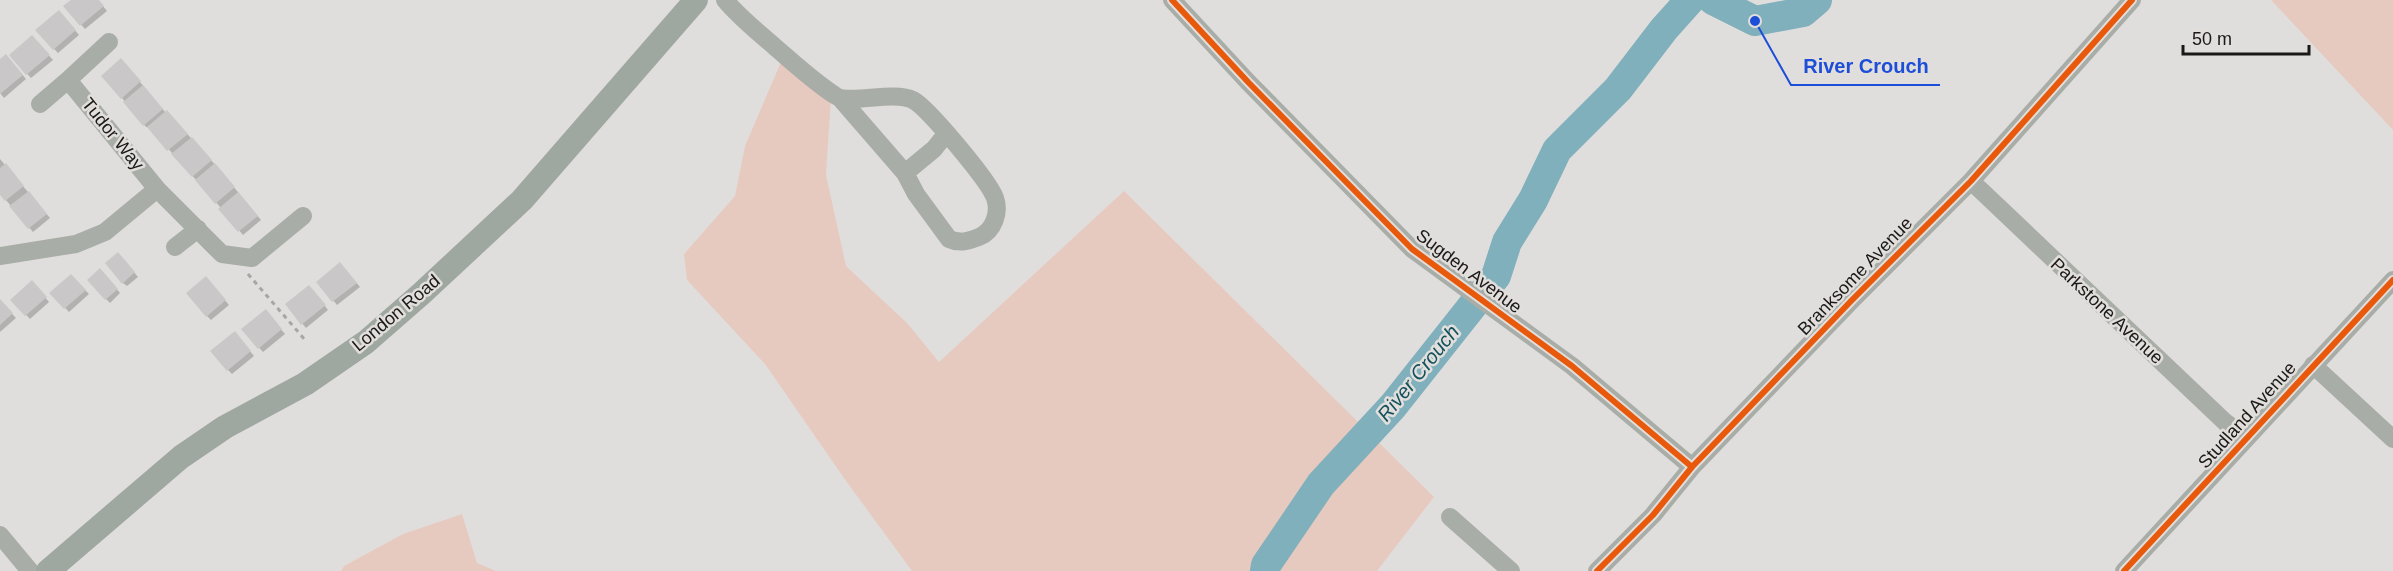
<svg xmlns="http://www.w3.org/2000/svg" width="2393" height="571" viewBox="0 0 2393 571" font-family="Helvetica,sans-serif">
  <rect width="100%" height="100%" fill="#e0dedd"/>
  <!-- green -->
  <path fill="#e7cabf" d="M2271,0H2393V130Z
    M781,62L831,97L826,175L846,266L907,323L939,362L1124,191L1434,497L1377,571H912L846,481L765,364L687,280L684,254L735,196L745,146Z
    M462,514L477,563L496,571H341L344,566L403,534Z"/>
  <!-- shadow -->
  <path fill="#0003" d="M73,0H98L107,11L85,29L65,6Z
    M63,16L79,35L58,53L37,31Z
    M36,41L53,60L31,78L11,56Z
    M10,60L26,79L4,98L0,93V61Z
    M125,64L166,113L171,116L219,169L261,220L243,235L221,208L149,127L148,128L144,125L122,98Z
    M0,159L50,218L33,232L0,193Z
    M122,258L138,277L127,286L123,283Z
    M344,268L360,287L337,305L318,282Z
    M104,274L120,293L110,303L106,299Z
    M71,276L89,294L69,312L51,293Z
    M32,282L49,302L30,319L12,300Z
    M210,282L229,305L211,320L207,316Z
    M313,291L328,310L306,328L287,305Z
    M0,301L16,318L0,332Z
    M269,315L285,334L263,352L243,329Z
    M238,337L254,356L232,374L228,370Z"/>
  <g fill="none" stroke-linecap="round" stroke-linejoin="round">
    <!-- river -->
    <path stroke="#80b0bb" stroke-width="30" d="M1713,0L1755,21L1803,12L1817,0
      M1265,571L1266,565L1321,484L1393,406L1496,276L1507,242L1533,200L1557,150L1618,89L1664,29L1690,0"/>
  </g>
  <!-- building -->
  <path fill="#c9c7c7" d="M71,0H99L104,6L80,26L63,6Z
    M59,10L76,30L53,50L35,30Z
    M32,35L50,55L26,75L9,55Z
    M6,54L23,75L0,94V59Z
    M121,58L141,81L121,99L101,76Z
    M143,85L163,109L143,126L123,102Z
    M167,110L188,134L167,151L147,127Z
    M192,137L212,160L192,177L171,154Z
    M6,163L24,186L5,201L0,195V168Z
    M215,163L235,187L215,204L195,180Z
    M29,191L47,214L28,229L9,206Z
    M238,192L258,216L238,232L218,209Z
    M118,252L135,272L122,284L105,263Z
    M340,262L357,283L332,302L316,282Z
    M100,268L118,289L105,300L87,280Z
    M71,274L86,290L64,309L49,293Z
    M206,276L226,300L206,317L186,293Z
    M32,280L47,297L25,316L10,300Z
    M309,285L326,305L301,325L285,304Z
    M0,299L13,313L0,325Z
    M266,309L282,329L258,349L241,329Z
    M235,331L251,351L227,371L210,351Z"/>
  <g fill="none" stroke-linecap="round" stroke-linejoin="round">
    <!-- path -->
    <path stroke="#a4a7a4" stroke-width="3" stroke-dasharray="4.5 4.5" stroke-linecap="butt" d="M248,274L306,341"/>
    <!-- minor -->
    <path stroke="#a8ada7" stroke-width="18" d="M725,0C740,18 758,32 775,47C795,64 814,82 836,96C850,105 893,90 913,100C928,108 989,181 995,198C1000,212 994,231 979,237C969,241 960,244 949,239L916,194L905,173L934,149L946,134
      M1172,0L1248,82L1412,249L1572,366L1692,467
      M68,80L109,42
      M840,98L905,173
      M40,104L68,80L157,189L222,254L252,258L303,216
      M1971,181L2225,422L2246,438
      M175,247L198,229
      M0,256L76,244L105,232L157,189
      M2313,365L2393,439
      M1450,517L1511,571
      M0,535L30,571
      M1597,571L1653,515L1692,467L1852,300L1971,181L2132,0
      M2124,571L2393,280"/>
    <!-- major -->
    <path stroke="#9fa7a1" stroke-width="24" d="M48,571L181,457L225,427L305,384L366,342L421,294L522,200L696,0"/>
    <defs>
      <path id="cycleway" d="M1172,0L1248,82L1412,249L1572,366L1692,467
        M1597,571L1653,515L1692,467L1852,300L1971,181L2132,0
        M2124,571L2393,280"/>
    </defs>
    <!-- cycleway casing -->
    <use href="#cycleway" stroke="#e1dedc" stroke-width="10"/>
    <!-- cycleway -->
    <use href="#cycleway" stroke="#e8590c" stroke-width="6"/>
  </g>
  <g text-anchor="middle" dominant-baseline="central" stroke-width="5" stroke-linejoin="round" paint-order="stroke">
    <!-- street labels -->
    <g font-size="18" fill="#1a1918" stroke="#e1dedc">
      <text transform="translate(113 134) rotate(51)">Tudor Way</text>
      <text transform="translate(1469 271) rotate(37)">Sugden Avenue</text>
      <text transform="translate(1855 276) rotate(-46)">Branksome Avenue</text>
      <text transform="translate(2107 311) rotate(43)">Parkstone Avenue</text>
      <text transform="translate(396 313) rotate(-40)">London Road</text>
      <text transform="translate(2247 415) rotate(-48)">Studland Avenue</text>
    </g>
    <!-- water labels -->
    <g font-size="20" font-style="italic" fill="#13515c" stroke="#e1dedc">
      <text transform="translate(1418 373) rotate(-51)">River Crouch</text>
    </g>
  </g>
  <!-- callouts -->
  <path fill="none" stroke="#1d4ed8" stroke-width="2" d="M1755 21L1791 85H1940"/>
  <circle fill="#1d4ed8" stroke="#e1dedc" stroke-width="2" cx="1755" cy="21" r="6"/>
  <g font-size="20" text-anchor="middle" font-weight="bold" fill="#1d4ed8" stroke="#e1dedc" stroke-width="5" stroke-linejoin="round" paint-order="stroke">
    <text x="1866" y="73">River Crouch</text>
  </g>
  <!-- scale -->
  <path d="M2183 45v9h126v-9" fill="none" stroke="#1a1918" stroke-width="3"/>
  <text x="2192" y="45" font-size="18" fill="#1a1918" stroke="#e1dedc" stroke-width="4.5" paint-order="stroke">50 m</text>
</svg>
